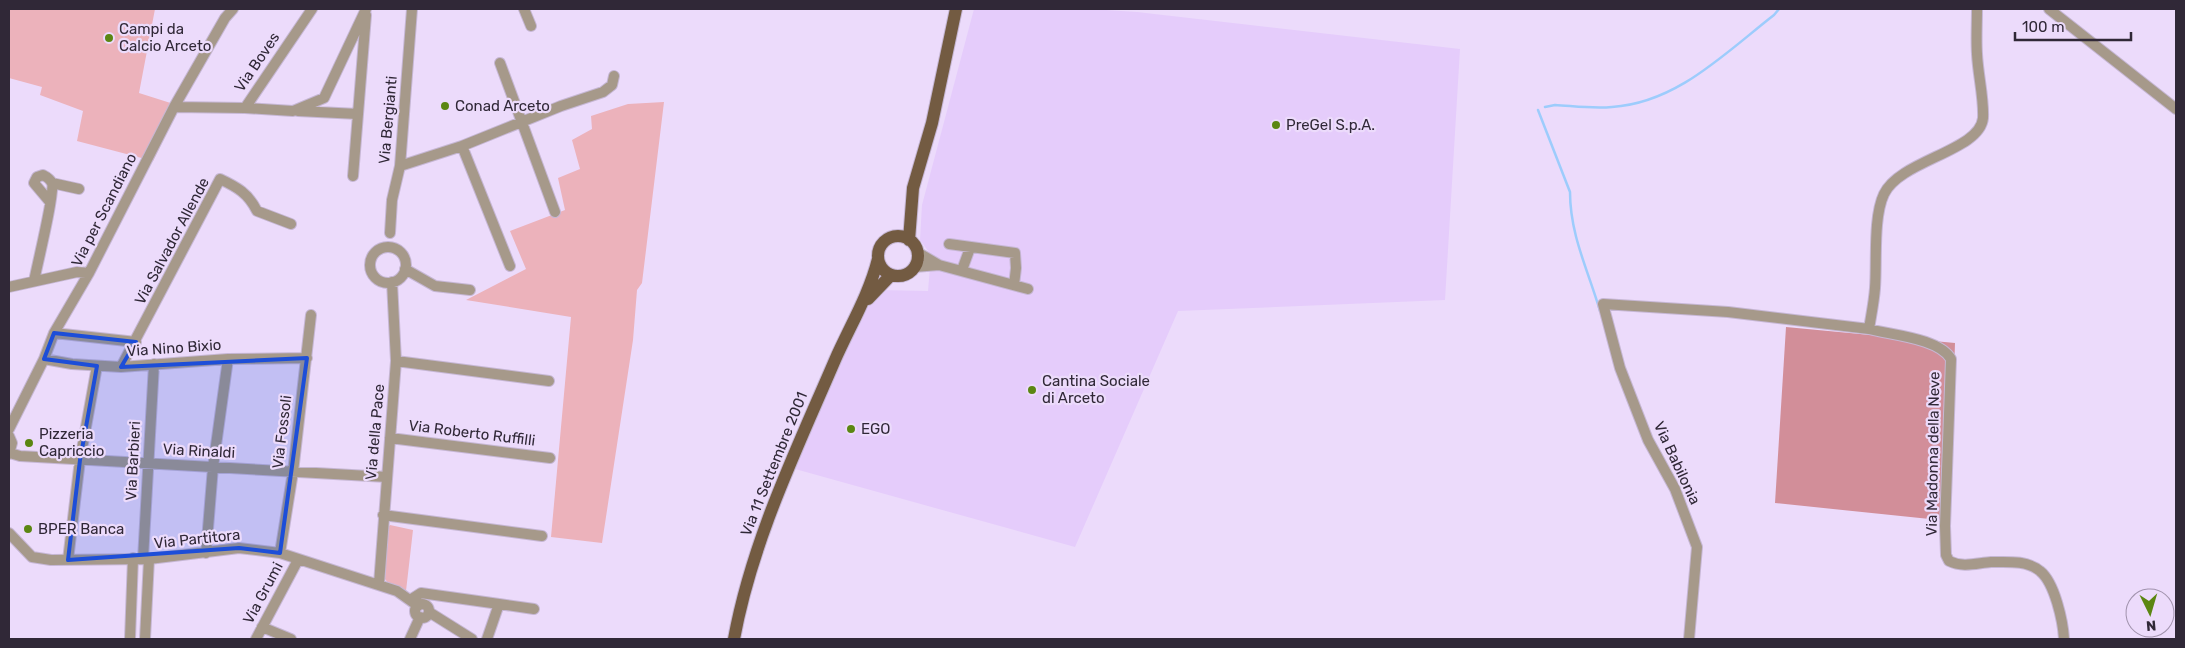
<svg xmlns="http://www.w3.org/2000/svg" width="2185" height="648" viewBox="0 0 2185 648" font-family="Rubik,sans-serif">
  <rect width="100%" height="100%" fill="#ecdbfb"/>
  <!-- built -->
  <path fill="#e5ccfb" d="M974,9H1090L1137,12L1460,49L1445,300L1178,311L1075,547L788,467L864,306L879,290L928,291L931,255L920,240L922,205Z"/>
  <!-- green -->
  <path fill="#ecb2bb" d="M9,9H155L139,93L180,106L153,161L77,141L83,111L40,95L42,87L9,78Z
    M664,102L642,283L637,290L633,340L602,543L551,537L571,317L466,300L526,269L510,231L565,210L558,178L580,169L572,140L592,129L591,116L628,104Z
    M390,525L413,530L406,591L388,583L385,579L388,527Z"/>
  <!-- forest -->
  <path fill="#d28e99" d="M1786,327L1955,343L1949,521L1775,503Z"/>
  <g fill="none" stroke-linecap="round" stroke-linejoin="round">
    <!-- stream -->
    <path stroke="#9dccfc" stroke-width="2.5" d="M1545,107L1555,105C1573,106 1593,109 1612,107C1677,103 1725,53 1774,15L1779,9
      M1538,110L1570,192C1570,235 1588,270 1600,311"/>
    <defs>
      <path id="minor" d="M524,9L531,26
        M1977,9C1977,24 1976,39 1977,54C1978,75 1984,98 1983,118C1980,151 1900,160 1884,194C1873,217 1877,262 1875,288C1874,302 1871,316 1869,329C1891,335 1939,338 1951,359L1945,526L1946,555L1949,561C1963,568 1977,563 1991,562C2007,562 2027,560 2040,571C2055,583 2063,622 2064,639
        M2049,9L2176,109
        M500,63L555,212
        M174,107L245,108L293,111L324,98L366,9
        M245,108L312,9
        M298,111L358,114L366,15
        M462,146L510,266
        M400,166L462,146L561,106L603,92L612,85L614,76
        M353,176L358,114
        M52,183L79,189
        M390,233L392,200L400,166L412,9
        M949,244L1015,253L1016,268L1014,285
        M370 265a18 18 0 1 1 36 0a18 18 0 1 1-36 0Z
        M939,265L1028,289
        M914,267L939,265L917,252
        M405,269L435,286L470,290
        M962,270L970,248
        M34,281C37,266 55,192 52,183C50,179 47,177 43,175L37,177L34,183L50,202
        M9,287L77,272L89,273
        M54,333L136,342
        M44,359L72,364L121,367L228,359L307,358
        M396,361L549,381
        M121,367L220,179C237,187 248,193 257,211L291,224
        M9,429L44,359L54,333L89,273L174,107L225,18L233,9
        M9,436L12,443L9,454
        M390,438L550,458
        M10,453L20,456L387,477
        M383,515L542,536
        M9,533L32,557L51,560L149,559L239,548L280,553L397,591L418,606
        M206,553L213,467L228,359
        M280,553L293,472L311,315
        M143,559L154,364
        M68,560L80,460L97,366
        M379,584L396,361L392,282
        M410,600L421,593L499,604
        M415 611a7 7 0 1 1 14 0a7 7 0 1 1-14 0Z
        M429,612L472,639
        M262,627L291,639
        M130,639L133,558
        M145,639L149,559
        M256,639L298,560
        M410,639L420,617
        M487,639L499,604L534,609
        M1689,639L1697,547L1675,489L1648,440L1620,368L1603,304L1728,312L1869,329"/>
      <path id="major" d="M878 256a20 20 0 1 1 40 0a20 20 0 1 1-40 0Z
        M909,240L913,188L932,123L956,9
        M868,299L891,275
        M734,639C752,541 796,451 835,360C850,326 869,295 878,259"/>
    </defs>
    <!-- minor casing -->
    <use href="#minor" stroke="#c6b7d4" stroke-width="12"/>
    <!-- major casing -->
    <use href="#major" stroke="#c6b7d4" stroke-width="14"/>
    <!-- minor -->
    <use href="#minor" stroke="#a6998a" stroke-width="10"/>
    <!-- major -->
    <use href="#major" stroke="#735b42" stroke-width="12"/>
  </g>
  <!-- marked area -->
  <path fill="#1d4ed8" fill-opacity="0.2" stroke="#1d4ed8" stroke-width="4" stroke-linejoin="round" d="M54,333L136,342L121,367L307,358L280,553L239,548L68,560L80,460L97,366L44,359Z"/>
  <!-- markers -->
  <g fill="#5b8612" stroke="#ecdbfb" stroke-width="2">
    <circle cx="109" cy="38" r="5"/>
    <circle cx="445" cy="106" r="5"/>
    <circle cx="1276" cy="125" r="5"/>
    <circle cx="1032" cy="390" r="5"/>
    <circle cx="851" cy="429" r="5"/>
    <circle cx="29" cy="443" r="5"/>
    <circle cx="28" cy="529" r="5"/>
  </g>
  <g text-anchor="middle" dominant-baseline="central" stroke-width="4.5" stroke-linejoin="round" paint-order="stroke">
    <!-- poi labels -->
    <g font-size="15" fill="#302837" stroke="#ecdbfb" text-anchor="start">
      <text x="119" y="29">Campi da<tspan x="119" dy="17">Calcio Arceto</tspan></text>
      <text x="455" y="106">Conad Arceto</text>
      <text x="1286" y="125">PreGel S.p.A.</text>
      <text x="1042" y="381">Cantina Sociale<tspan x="1042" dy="17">di Arceto</tspan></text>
      <text x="861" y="429">EGO</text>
      <text x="39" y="434">Pizzeria<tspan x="39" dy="17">Capriccio</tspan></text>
      <text x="38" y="529">BPER Banca</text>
    </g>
    <!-- street labels -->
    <g font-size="15" fill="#302837" stroke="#ecdbfb">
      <text transform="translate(257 62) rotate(-56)">Via Boves</text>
      <text transform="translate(388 120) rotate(-85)">Via Bergianti</text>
      <text transform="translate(104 210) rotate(-63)">Via per Scandiano</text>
      <text transform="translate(172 241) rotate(-62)">Via Salvador Allende</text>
      <text transform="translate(174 348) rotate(-4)">Via Nino Bixio</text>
      <text transform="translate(282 432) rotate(-83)">Via Fossoli</text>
      <text transform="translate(375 432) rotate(-85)">Via della Pace</text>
      <text transform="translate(472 433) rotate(7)">Via Roberto Ruffilli</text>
      <text transform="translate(199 451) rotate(3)">Via Rinaldi</text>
      <text transform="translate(1933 454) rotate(-89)">Via Madonna della Neve</text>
      <text transform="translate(133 461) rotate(-87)">Via Barbieri</text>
      <text transform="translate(1677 463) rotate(65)">Via Babilonia</text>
      <text transform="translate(774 464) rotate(-68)">Via 11 Settembre 2001</text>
      <text transform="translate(197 539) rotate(-6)">Via Partitora</text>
      <text transform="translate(263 593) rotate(-62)">Via Grumi</text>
    </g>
  </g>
  <!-- border -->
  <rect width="2185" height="648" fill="none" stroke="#302837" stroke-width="20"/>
  <!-- north arrow -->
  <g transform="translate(2150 613) rotate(175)"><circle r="24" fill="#ecdbfb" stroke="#a193ad"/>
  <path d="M0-4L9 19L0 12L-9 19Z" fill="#5b8612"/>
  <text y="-8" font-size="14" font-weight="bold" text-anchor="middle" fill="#302837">N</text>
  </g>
  <!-- scale -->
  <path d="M2015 32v8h116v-8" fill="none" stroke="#302837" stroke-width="2.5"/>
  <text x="2022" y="32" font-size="15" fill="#302837" stroke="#ecdbfb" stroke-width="4" paint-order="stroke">100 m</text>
</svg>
